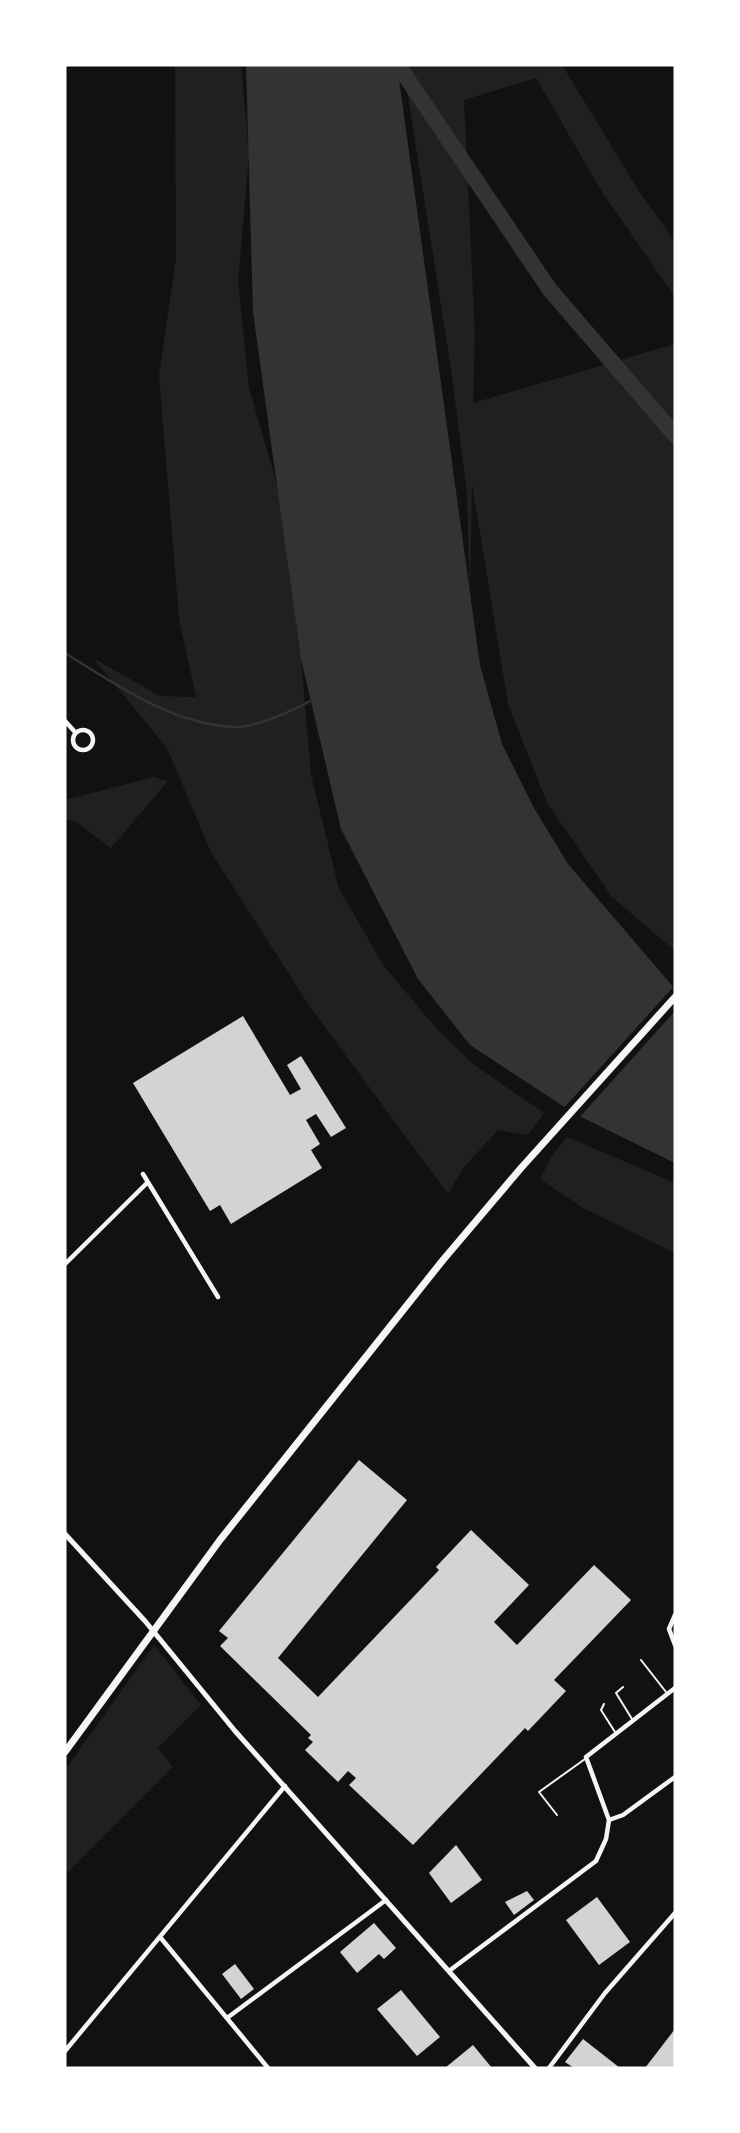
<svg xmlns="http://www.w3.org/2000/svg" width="740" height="2133" viewBox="0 0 740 2133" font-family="'PT Sans Narrow',sans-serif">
  <rect width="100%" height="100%" fill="#111"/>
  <!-- green -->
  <path fill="#202020" d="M175,65H241L249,155L238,281L249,388L278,488L301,659L311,775L339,889L384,966L437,1029L473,1064L544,1113L528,1135L498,1130L464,1167L448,1194L310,1007L211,852L167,748L93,658L160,696L196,697L179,619L159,375L176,259Z
    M403,65H562L639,191L675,242V297L602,192L536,78L464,100L475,335L473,403L675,344V951L612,897L547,803L508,704L472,484L470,603L467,493L451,369Z
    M154,777L168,781L111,848L76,822L65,819V800Z
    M567,1137L675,1183V1253L585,1209L540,1179L553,1154Z
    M154,1645L201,1705L158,1748L173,1767L68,1872L65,1869V1770Z"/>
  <!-- water -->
  <path fill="#333" d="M246,65H397L480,665L502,744L534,808L568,864L675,989V1163L575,1114L470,1045L418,979L341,829L301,659L253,312Z"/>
  <!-- pier -->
  <path fill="#111" d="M675,985V1011L578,1119L562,1110Z"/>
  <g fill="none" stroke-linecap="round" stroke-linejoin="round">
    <!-- stream -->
    <path stroke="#333" stroke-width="2.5" d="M65,653C115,684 171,724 233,727C256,728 294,710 314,699"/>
    <!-- river -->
    <path stroke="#333" stroke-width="16" d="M398,65L550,290L675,435"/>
  </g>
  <!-- building -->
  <path fill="#d3d3d3" d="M243,1016L290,1095L301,1089L287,1065L301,1056L346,1128L331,1137L316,1114L306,1120L320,1144L311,1150L322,1168L231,1224L220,1205L210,1211L133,1083Z
    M359,1460L407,1500L278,1658L318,1697L439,1570L436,1567L471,1530L529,1585L494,1622L517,1645L594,1565L631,1600L554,1680L566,1691L528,1731L525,1728L413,1845L349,1785L356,1778L348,1771L338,1782L305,1750L313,1742L308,1738L311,1735L220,1646L228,1638L219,1631Z
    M456,1845L482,1880L451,1903L429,1873Z
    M527,1891L534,1900L514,1915L505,1902Z
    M597,1897L630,1942L599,1965L566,1920Z
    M374,1923L396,1948L384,1959L379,1954L357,1973L340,1952Z
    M235,1964L254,1989L241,1999L222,1974Z
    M401,1990L440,2037L417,2056L377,2009Z
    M675,2029V2068H645Z
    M583,2039L620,2068H574L565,2062Z
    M473,2045L492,2068H445Z"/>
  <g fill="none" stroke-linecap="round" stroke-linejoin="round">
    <!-- service -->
    <path stroke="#f5f5f5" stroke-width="2" d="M641,1660L666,1692
      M623,1687L616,1693L632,1719
      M604,1704L601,1710L615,1732
      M557,1815L539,1792L585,1759"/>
    <!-- minor -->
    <path stroke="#f5f5f5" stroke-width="4.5" d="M65,721L75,732
      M73 740a10 10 0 1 1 20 0a10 10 0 1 1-20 0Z
      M143,1174L218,1297
      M65,1264L148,1182
      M675,1615L669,1629L675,1645
      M609,1820L623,1815L675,1777
      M160,1937L268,2068
      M449,1971L596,1861L606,1839L609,1820L586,1757L675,1688
      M227,2018L386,1900
      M65,2051L285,1786
      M549,2068L605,1993L675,1913"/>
    <!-- tertiary -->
    <path stroke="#f5f5f5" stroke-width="5" d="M65,1534L145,1621L235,1731L535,2068"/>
    <!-- trunk -->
    <path stroke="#f5f5f5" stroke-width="7" d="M65,1752L220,1540L443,1260L521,1168L675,997"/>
  </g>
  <!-- border -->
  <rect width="740" height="2133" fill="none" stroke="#ffffff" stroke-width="133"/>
</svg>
